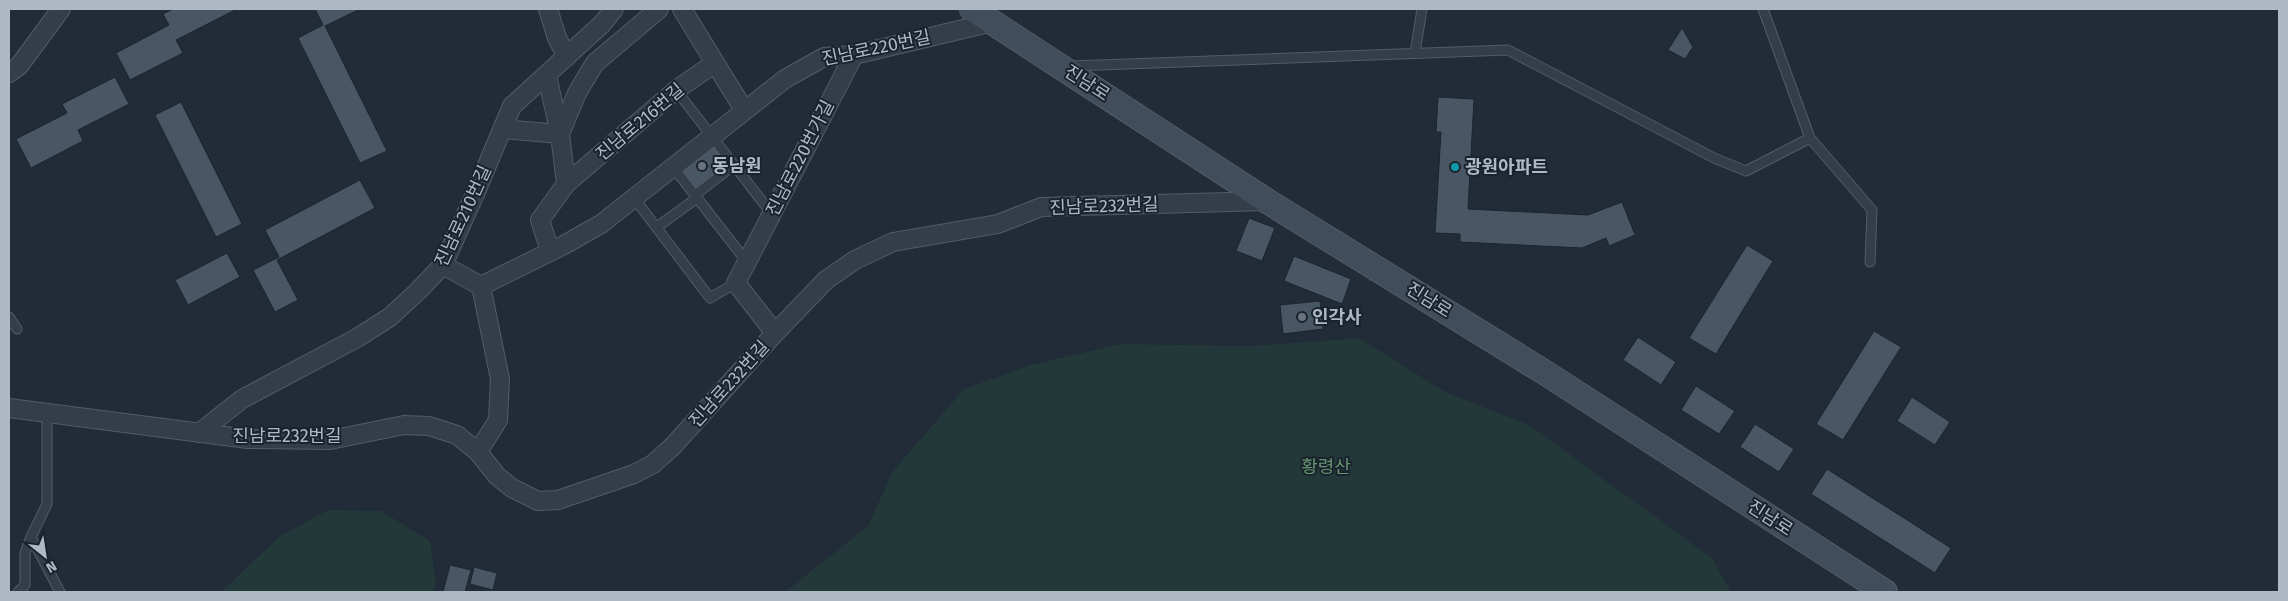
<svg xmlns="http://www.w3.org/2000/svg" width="2288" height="601" viewBox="0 0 2288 601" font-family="'Fira Sans','Noto Sans KR',sans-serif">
  <rect width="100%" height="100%" fill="#212c38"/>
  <!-- green -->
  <path fill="#233839" d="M1359,338L1447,393L1529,425L1712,558L1731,592H785L869,525L892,472L964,389L1031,365L1121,344L1252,346Z
    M328,510L381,511L430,541L436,584L432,592H221L280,536Z"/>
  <!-- building -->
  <path fill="#495664" stroke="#1c252f" d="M173,9H237L176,40L183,53L130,80L116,53L169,25L163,14Z
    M315,9H360L325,26L387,151L360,163L298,38L323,25Z
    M1682,28L1693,47L1685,59L1668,50Z
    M115,77L129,104L78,130L83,141L31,168L16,139L67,113L62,104Z
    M1438,97L1474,99L1468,209L1588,215L1622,202L1635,235L1609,246L1606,238L1582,248L1460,242V234L1435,233L1441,132H1436Z
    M181,102L242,224L216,237L155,115Z
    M712,137L731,166L694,194L673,167Z
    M360,180L375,208L277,260L298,300L275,312L253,270L279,257L265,230Z
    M1249,218L1275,228L1262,261L1236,251Z
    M1747,245L1773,261L1716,354L1689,338Z
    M227,253L240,277L188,305L175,280Z
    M1294,256L1351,279L1342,304L1284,281Z
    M1320,301L1323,329L1283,334L1280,305Z
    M1874,331L1901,347L1843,440L1816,424Z
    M1638,337L1676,362L1661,385L1623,360Z
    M1696,386L1735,411L1719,434L1681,410Z
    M1912,397L1950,422L1935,445L1897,421Z
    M1755,424L1794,449L1779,472L1740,447Z
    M1827,469L1951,548L1935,573L1811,494Z
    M450,565L471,570L465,592H443Z
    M474,567L497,573L493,590L470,584Z"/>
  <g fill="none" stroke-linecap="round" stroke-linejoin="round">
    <defs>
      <path id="service" d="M1763,9L1810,138L1872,210L1870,262
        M1415,53L1422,9
        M1071,66L1508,50L1714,158L1746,171L1810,138
        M676,90L772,214
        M673,167L747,262
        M695,195L734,165
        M634,198L710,298L736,283
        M657,227L697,198
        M9,317L17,329
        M47,414V504L31,537L60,592
        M18,592L25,585V553L31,537"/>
      <path id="minor" d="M548,9L557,38L567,57
        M682,9L744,110
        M9,73L19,66L61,9
        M547,76L560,134L566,184
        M502,129L560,134
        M560,134L577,93L595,63L659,9
        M550,251L540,220L566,184L676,90L715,63
        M443,265L481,286
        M481,286L564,245L601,224L785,79L824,57L854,55L993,22
        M775,333L736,283L854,55
        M9,408L248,439L330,440L404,425L429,426L457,435L478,452L497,476L512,488L538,501L558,500L634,474L653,464L673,446L775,333L826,280L855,260L893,242L998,224L1041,207L1267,201
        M199,433L242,399L357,338L390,317L418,291L443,265L475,194L512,106L602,24L614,9
        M478,452L498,420L500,379L481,286"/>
      <path id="secondary" d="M972,9L1267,201L1544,372L1885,592"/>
    </defs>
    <!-- service casing -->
    <use href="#service" stroke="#525c66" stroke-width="11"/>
    <!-- minor casing -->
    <use href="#minor" stroke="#525c66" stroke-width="20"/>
    <!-- secondary casing -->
    <use href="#secondary" stroke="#525c66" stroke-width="26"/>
    <!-- service -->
    <use href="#service" stroke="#343e49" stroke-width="9"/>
    <!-- minor -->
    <use href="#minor" stroke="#343e49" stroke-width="18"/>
    <!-- secondary -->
    <use href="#secondary" stroke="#424d5c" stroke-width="24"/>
  </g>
  <!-- markers -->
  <g fill="#6b7280" stroke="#1a232d" stroke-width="2">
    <circle cx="702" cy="166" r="5"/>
    <circle cx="1302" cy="317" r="5"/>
  </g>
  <circle fill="#0f9aa8" stroke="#1a232d" stroke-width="2" cx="1455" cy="167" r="5"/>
  <g text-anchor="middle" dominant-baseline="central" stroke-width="4" stroke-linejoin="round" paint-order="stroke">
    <!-- street labels -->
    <g font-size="18" fill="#afb9c5" stroke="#1a232d">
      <text transform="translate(876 48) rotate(-12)">진남로220번길</text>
      <text transform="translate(1087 83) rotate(33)">진남로</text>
      <text transform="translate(640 122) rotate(-40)">진남로216번길</text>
      <text transform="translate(800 158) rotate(-63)">진남로220번가길</text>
      <text transform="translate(1104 206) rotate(-2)">진남로232번길</text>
      <text transform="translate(463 216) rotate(-65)">진남로210번길</text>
      <text transform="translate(1429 300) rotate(32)">진남로</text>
      <text transform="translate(729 384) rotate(-48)">진남로232번길</text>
      <text x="287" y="436">진남로232번길</text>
      <text transform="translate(1770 518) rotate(33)">진남로</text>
    </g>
    <!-- poi labels -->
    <g font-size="18" font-weight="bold" fill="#afb9c5" stroke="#1a232d" text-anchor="start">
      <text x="712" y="166">동남원</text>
      <text x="1465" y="167">광원아파트</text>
      <text x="1312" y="317">인각사</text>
    </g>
    <!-- park labels -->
    <g font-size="18" fill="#66966f" stroke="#1a232d">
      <text x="1326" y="467">황령산</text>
    </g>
  </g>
  <!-- border -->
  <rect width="2288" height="601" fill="none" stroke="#afb9c5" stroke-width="20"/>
  <!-- north arrow -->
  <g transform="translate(45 556) rotate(150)" stroke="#1a232d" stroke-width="4" paint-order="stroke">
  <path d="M0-4L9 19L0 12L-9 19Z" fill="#afb9c5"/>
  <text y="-8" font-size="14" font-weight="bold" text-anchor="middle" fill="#afb9c5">N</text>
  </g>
</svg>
